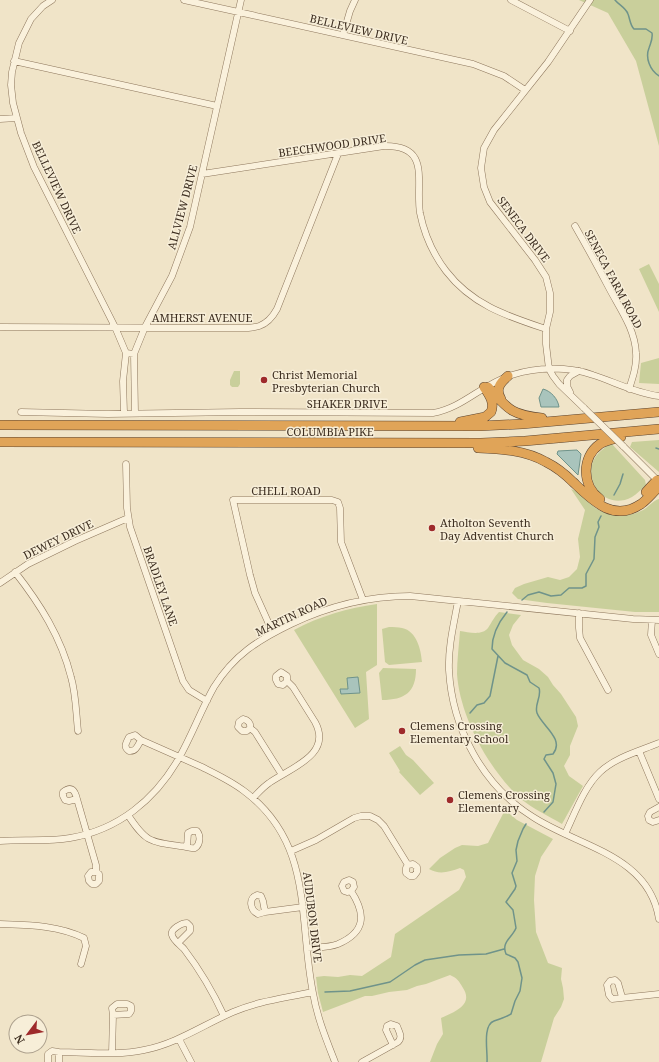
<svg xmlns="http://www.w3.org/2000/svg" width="659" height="1062" viewBox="0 0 659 1062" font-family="'Noto Serif',serif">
  <rect width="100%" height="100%" fill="#f0e4c8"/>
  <!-- green -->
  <path fill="#c9cf9b" d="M579,0H659V146L636,61L608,13Z
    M649,264L659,284V312L639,269Z
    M659,358V384L639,383L641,363Z
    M234,371H240V384L238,387H232L230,385V380Z
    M659,440V472L630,447L632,442Z
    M612,444L645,480L646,485C641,489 637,494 632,497C601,514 576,470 602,450C605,447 608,445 612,444Z
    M571,489C580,492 585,500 593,506C606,517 626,518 641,511C648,508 652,501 659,499V612H635L547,603L518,599L512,593L515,588L524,584L548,577L560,580L569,577L577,569L580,557L578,539L585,510Z
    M377,604V665L366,672L369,719L355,728L294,630C320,616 348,608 377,604Z
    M499,612L521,615L513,625L509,635L512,645L523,660L539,669L548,677L553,685L561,694L576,717L578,726L570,746V755L564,766L569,776L583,786L562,824C549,816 533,809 521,799C489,770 460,717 457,674C457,660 459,645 460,631C468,632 482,636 488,628C492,622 494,617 499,612Z
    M389,627C394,627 398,627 402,628C417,631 421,650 422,662L389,665L385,662L382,629Z
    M383,668L416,669C416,692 405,700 382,700L379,673Z
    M400,746L406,755L413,760L434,783L420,795L399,772L400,771L389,753Z
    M505,810L517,820L553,839L541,857L535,876L534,900L536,932L548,963L562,968L561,979L563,988L564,999L561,1007L554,1018L541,1062H430L437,1044L443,1034L441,1018C454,1012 474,1005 463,988C459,981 457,978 450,975L426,984L417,986L407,990L389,992L372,996H365L323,1012L318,993L316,977L324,976L338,977L350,975L362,976L391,957L395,934L459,890L466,877L464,870L460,868C449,872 439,875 429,869L440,858L455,848L462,845L478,846L488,843Z"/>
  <!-- water -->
  <path fill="#a9c4bc" stroke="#6f938a" d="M543,389C551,391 558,399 559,407H541L539,398Z
    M577,450L581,454L578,475L557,454L558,451Z
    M358,677L360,693L341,694L340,689H348L347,678Z"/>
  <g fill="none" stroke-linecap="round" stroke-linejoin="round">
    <!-- stream -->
    <path stroke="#6f938a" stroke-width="1.5" d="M615,0C619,5 626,8 628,14C630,19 630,25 634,29H646L652,33C653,39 651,42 649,48C645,58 650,70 659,76
      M656,448L659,449
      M614,495L620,484L623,474
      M522,600L528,595L539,592L551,596L561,595L569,588H582L586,586V574L594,559L595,537L599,527L598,522L601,516
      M507,612C498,623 492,635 492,649L505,663L527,675L530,682L539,688C542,696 534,705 537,713C542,726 565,739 553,754L546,755L544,759L553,773L556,784L553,802L544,812
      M470,713L477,705L484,703L490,696L498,656
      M325,992L350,991L390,982L415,965L425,960L459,955L486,954L504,949
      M487,1062C488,1053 482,1025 494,1021C500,1019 506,1017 511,1014L515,1001L520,991L522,978L518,962L515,958L506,954C501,942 512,938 516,928L513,910L506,902L515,889L516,886L512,873L517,861L516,850L518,841L523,829L526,824"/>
    <defs>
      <path id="minor" d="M52,0L43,6L31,19L19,43L12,72L11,85L13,103L21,133L34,167L115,327L126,353L134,354
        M184,0L473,64L504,76L525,90
        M511,0L570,31
        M343,35L350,11L355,0
        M14,61L217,106
        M0,119L17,118
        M202,174L384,146C432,145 415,182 420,213C424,233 433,254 446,271C472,305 507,316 546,329
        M575,226C587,247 598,267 609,288C620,309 635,329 636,353C637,365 633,377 629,389
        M0,327L229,328C251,328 265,331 277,309L338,154
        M570,392L567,386V380L570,376L579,371
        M584,408L559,384L553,376L549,369L546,344V329L550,312V293L546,277L535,260L490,202L484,187L481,168L484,148L494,130L548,62L590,0
        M21,412L108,414L240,412L433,413C463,408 482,384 512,375C537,367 567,366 593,375C615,382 635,393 659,396
        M124,413L123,381L126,353
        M135,413L134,354L145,327L172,276L190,227L241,0
        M623,446L659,482
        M126,464L127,508L130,527L183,681L189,690L207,701
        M15,572C40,604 61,637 71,677C76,694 76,713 78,731
        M0,583L28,564L75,541L128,518
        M458,601C454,623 448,647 449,670C452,728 483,786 533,817C579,847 649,855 659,919
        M579,613V628L580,638L608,690
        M652,620L651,635L659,654
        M273,633L255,593L250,575L233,500H332L338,502L340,508L341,542L363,600
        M250,728L247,731H242L238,727L239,722L243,719C248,720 251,723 250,728L255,732L282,775
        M141,740C138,745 136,752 129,751C123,747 126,743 129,737L135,735L141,740C161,749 182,758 202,767C216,774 231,781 244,791C314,843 298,918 313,993C317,1017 326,1039 335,1062
        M639,751L659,799
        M253,798C258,793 263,787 269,783C290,768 333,755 315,722L293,687L287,681V676L281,672L276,676V680L278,684L283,685L287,681
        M77,799C75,791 72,785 63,792V796L65,800L69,801L77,799L96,865V872H91L88,876L89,881L92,884H96L99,881V874L96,872
        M659,807L650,812L648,816L649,820L653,822L659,820
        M128,815C145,841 149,842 180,846C185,846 190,849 195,848C200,845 201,836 197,831H192L188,833L187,847
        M565,834C575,813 584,787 600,772C616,757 640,751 659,743
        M0,841C23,839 47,842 70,838C118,830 155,800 179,758C192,735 201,710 214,687C234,655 258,640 291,624C329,606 367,596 410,596L633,619L659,620
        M291,851L316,840L354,818L361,816H370L378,820L384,826L408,865L406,868V873L410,876H414L417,872V867L413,864L408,865
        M265,912L263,901L261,896L257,895C248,898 250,910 258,914L265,912L303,907
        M0,924C28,925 58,925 84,938L86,946L81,964
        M178,943L190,931V926L187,923C182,923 170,929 172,935C173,940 180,945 184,949C200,970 213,992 224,1016
        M307,948C317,947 328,948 338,944C366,932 366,914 351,891L354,887L353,882L349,880L344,882L342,886L344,891L347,892L351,891
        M622,997L618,983L615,980L610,981L607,985L609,995L612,999L659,994
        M179,1039L191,1062
        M112,1053L113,1015L112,1008L117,1004H127L131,1006V1011L129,1014L113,1015
        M48,1062V1054L52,1051L59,1052C87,1052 117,1056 144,1050C176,1044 203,1025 233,1012C258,1001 286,998 312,992
        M59,1062V1052
        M362,1062L398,1042C403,1037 399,1032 397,1026L391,1024L387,1026L386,1030L393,1045"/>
      <path id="highway" d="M488,387C508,409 511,415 542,418
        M501,399C495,389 500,383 508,376
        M460,422L485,417L491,412C495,402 489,395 484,387
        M0,425L479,426L522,424L659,412
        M0,442L481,443L525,441L659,429
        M478,448C501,449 525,450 546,462C556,467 565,474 573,482C592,500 613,523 641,504C648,499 653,492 659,487
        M646,492L657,480
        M600,499C582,486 581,457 600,444C607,440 614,439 621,437"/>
    </defs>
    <!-- minor casing -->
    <use href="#minor" stroke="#8d765c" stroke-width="7"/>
    <!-- highway casing -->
    <use href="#highway" stroke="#5b4430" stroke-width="10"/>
    <!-- minor -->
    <use href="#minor" stroke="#faf1dc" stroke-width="6"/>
    <!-- highway -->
    <use href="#highway" stroke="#e0a458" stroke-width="9"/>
    <defs>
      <path id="minor-bridge" d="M584,408L623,446"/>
    </defs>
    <!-- minor-bridge casing -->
    <use href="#minor-bridge" stroke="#8d765c" stroke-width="7" stroke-linecap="butt"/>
    <!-- minor-bridge -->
    <use href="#minor-bridge" stroke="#faf1dc" stroke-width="6"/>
  </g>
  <!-- markers -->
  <g fill="#9e2a2b" stroke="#f7eed8" stroke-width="1.5">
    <circle cx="264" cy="380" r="4"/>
    <circle cx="432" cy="528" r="4"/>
    <circle cx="402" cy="731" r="4"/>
    <circle cx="450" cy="800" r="4"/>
  </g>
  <g text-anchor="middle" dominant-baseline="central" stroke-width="3" stroke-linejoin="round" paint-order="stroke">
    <!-- street labels -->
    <g font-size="11" fill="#3d2e20" stroke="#f7eed8">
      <text transform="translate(359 29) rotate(13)">BELLEVIEW DRIVE</text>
      <text transform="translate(332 145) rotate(-8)">BEECHWOOD DRIVE</text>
      <text transform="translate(57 187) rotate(65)">BELLEVIEW DRIVE</text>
      <text transform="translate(182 207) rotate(-75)">ALLVIEW DRIVE</text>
      <text transform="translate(524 229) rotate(53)">SENECA DRIVE</text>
      <text transform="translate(614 279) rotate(62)">SENECA FARM ROAD</text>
      <text x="202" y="317">AMHERST AVENUE</text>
      <text x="347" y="403">SHAKER DRIVE</text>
      <text x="330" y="431">COLUMBIA PIKE</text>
      <text x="286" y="490">CHELL ROAD</text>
      <text transform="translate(58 539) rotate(-26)">DEWEY DRIVE</text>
      <text transform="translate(161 586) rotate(71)">BRADLEY LANE</text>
      <text transform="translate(291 616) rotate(-25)">MARTIN ROAD</text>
      <text transform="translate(313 917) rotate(83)">AUDUBON DRIVE</text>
    </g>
    <!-- poi labels -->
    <g font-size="11" fill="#3d2e20" stroke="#f7eed8" text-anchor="start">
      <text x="272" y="374">Christ Memorial<tspan x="272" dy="13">Presbyterian Church</tspan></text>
      <text x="440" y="522">Atholton Seventh<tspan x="440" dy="13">Day Adventist Church</tspan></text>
      <text x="410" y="725">Clemens Crossing<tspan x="410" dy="13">Elementary School</tspan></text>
      <text x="458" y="794">Clemens Crossing<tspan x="458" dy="13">Elementary</tspan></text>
    </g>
  </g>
  <!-- north arrow -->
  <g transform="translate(28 1034) rotate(238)"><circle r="19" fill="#f7eed8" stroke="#ada18e"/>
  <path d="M0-3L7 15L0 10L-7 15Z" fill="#9e2a2b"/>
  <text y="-6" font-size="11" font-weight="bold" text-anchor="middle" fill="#3d2e20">N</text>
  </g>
</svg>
